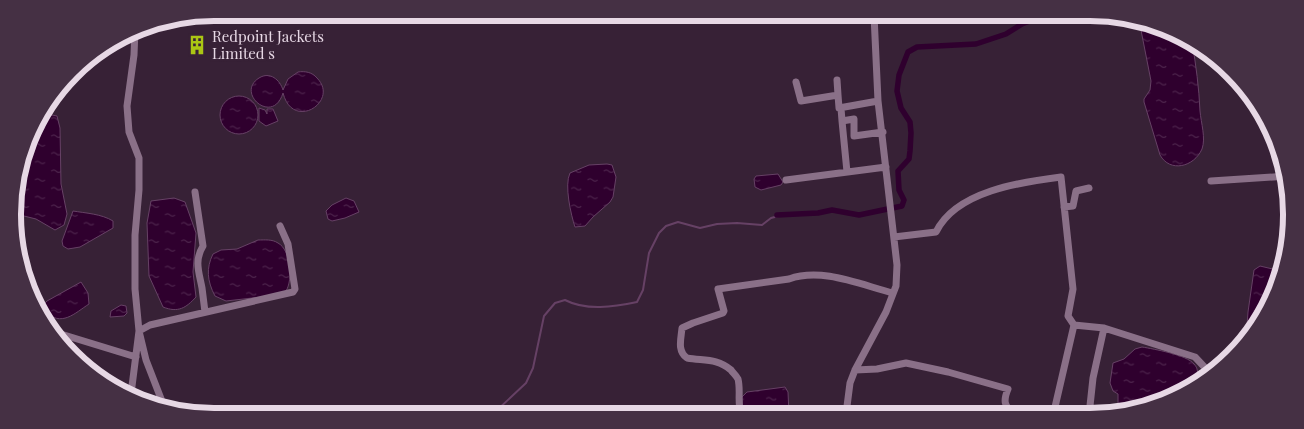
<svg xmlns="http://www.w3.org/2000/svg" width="1304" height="429" viewBox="0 0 1304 429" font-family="'Playfair Display',serif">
  <defs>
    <pattern id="water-ripples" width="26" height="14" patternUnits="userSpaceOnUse" patternTransform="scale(1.25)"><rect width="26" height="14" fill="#2f002e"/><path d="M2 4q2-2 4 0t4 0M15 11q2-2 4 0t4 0" fill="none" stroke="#4d244c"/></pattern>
  </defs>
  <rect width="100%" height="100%" fill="#372136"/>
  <!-- water -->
  <path fill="url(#water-ripples)" stroke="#664165" d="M1139,20L1192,42C1196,65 1199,88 1200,111C1201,123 1206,138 1202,149C1194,167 1170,173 1160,155L1144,102V99L1150,90L1151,81Z
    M298,72C305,71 312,72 317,78C340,101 293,132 283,93C273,126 235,93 259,78C270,71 280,80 283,90L288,79Z
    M220 115a19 19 0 1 1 38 0a19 19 0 1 1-38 0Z
    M259,108L265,110L267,114V109H273L278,121L266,126L259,121Z
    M52,115L57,116L60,128L61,184L67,214L64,225L55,230L36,219L16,214L14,188L33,125L40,117Z
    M607,164L612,165L616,177L613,197L610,202L593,217L585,226L575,227C571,215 564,185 570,173L589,165Z
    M778,174L783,182L781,185L761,190L755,187L754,179L756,176Z
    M174,198L185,202L196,233L193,272L196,297C186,308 178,313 163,307L149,276L147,223L151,201Z
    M346,198L354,201L359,212L345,218L332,221L328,219L326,211L332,205Z
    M73,211C85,213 102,214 113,221V228L80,247L68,249L63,246L62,241Z
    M258,240C265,240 272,239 278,243C291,250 293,280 286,291L270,296L226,301L215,296C207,281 206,268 213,254L221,250L237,249Z
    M1260,266L1281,271L1265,315L1246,340L1248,312L1254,270Z
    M81,282L88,293L89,304C75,313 61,328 45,311V303L47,301Z
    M121,305L126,306L127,313L124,316L110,317L111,311Z
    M1142,347C1154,349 1187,355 1194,364C1198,368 1198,373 1197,378C1196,386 1185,393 1178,396C1159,404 1137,408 1118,414V394L1113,391L1110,383L1113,363L1124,359L1135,349Z
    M785,387L788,392L789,414H743L742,397L747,392Z"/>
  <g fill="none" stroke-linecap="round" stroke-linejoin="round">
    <!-- stream -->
    <path stroke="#664165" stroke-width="2" d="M494,413L526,383L533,368L544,316L555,303L565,300C586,311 614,307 637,302L643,290L649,253L659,233L666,226L678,222L700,228L717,224L737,223L762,225L771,218L790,213"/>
    <!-- canal -->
    <path stroke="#2f002e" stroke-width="5.5" d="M1054,16L1084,21L1110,16
      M777,215L818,213L832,210L859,215L902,206L904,200L899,190L898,171L909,159L910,151L911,133L910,122L901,108L897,91L899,75L908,52L917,47L976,44L1006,34L1022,24L1042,16"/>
    <!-- minor -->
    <path stroke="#8a7088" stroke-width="7" d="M135,29L134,55L127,106L129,132L139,158V190L135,235V289L139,331L146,360L165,409
      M126,35L135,34
      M837,80L838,95
      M796,82L801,101L838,95L839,108L878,101
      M841,108L842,121L854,119V136L883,132
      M842,121L847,172
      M786,180L886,167
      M1211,181L1288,176
      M195,192L203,246C194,261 199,272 202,288C203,296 204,304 205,312
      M1064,207L1073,206L1076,191L1089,188
      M894,237L936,232C956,191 1021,182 1061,177L1073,289L1068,316L1074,325L1104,328L1195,357L1210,373
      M19,266L30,284L37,305
      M46,326L51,331L136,357
      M855,370L877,369L906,363L948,372L1008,389C1003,401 1004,406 1014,414
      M131,394L139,331L150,325L293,292L295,289L288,244L280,226
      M741,414C737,402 741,391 738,379C736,375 733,373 731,370C717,358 704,361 687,358C677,351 681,339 682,328L693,323L723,313L724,311L718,289L789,279C822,267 861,285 893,293
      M846,414L850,383L855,370L886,312L896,286L897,265L878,101L874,15
      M1055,415V407L1074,325
      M1089,415L1093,378L1104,328"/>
  </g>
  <!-- icons -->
  <defs>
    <symbol id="building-bare" viewBox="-9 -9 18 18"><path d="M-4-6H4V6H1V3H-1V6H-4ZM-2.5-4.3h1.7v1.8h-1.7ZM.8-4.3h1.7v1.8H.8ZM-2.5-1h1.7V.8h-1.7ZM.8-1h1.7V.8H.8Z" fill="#abc614" stroke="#372136" stroke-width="2.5" paint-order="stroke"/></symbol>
  </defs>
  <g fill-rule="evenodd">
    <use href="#building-bare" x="183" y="31" width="28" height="28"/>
  </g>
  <g text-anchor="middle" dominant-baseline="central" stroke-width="5" stroke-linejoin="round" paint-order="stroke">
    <!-- poi labels -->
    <g font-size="15" fill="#e7d8e5" stroke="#372136" text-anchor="start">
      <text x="212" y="36">Redpoint Jackets<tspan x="212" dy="17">Limited s</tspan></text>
    </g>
  </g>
  <!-- crop -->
  <path d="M0 0H1304V429H0ZM214 21H1090A193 193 0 0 1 1283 214V215A193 193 0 0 1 1090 408H214A193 193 0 0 1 21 215V214A193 193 0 0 1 214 21Z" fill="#453044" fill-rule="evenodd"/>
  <path fill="none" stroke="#e7d8e5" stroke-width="6" d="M214 21H1090A193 193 0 0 1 1283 214V215A193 193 0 0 1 1090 408H214A193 193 0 0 1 21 215V214A193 193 0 0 1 214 21Z"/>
</svg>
